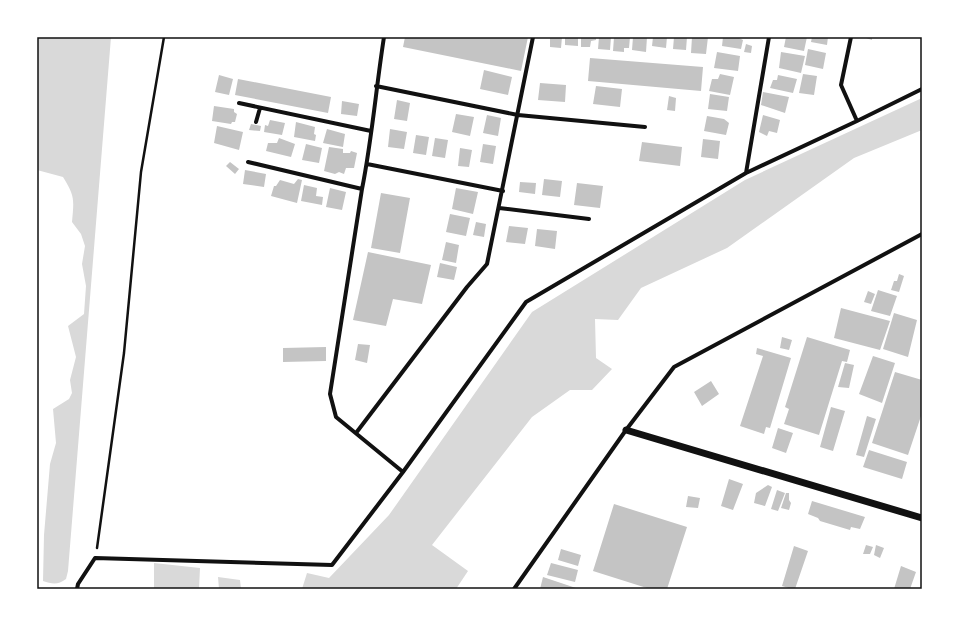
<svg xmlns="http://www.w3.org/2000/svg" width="959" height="626" viewBox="0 0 959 626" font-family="Helvetica,sans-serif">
  <rect width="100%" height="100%" fill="#fff"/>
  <!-- water -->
  <path fill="#d9d9d9" d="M37,37H111L68,571L66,579C58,585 52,584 43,581L44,535L50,464L56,443L53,409L69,399L72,393L70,380L76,357L68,326L84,314L86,286L82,264L85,246L81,234L72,222C74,200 75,196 63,177L37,170Z
    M922,98V130L854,158L727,248L641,288L618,320L595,319L596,358L612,369L592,390H570L532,417L432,545L468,571L456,589H302L307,573L329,578L389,515L532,312L745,180Z
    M154,563L200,568L199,589H154Z
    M218,577L240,580L241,589H219Z"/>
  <!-- building -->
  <path fill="#c4c4c4" d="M405,37H528L521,71L403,47Z
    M550,37H562L561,48L550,47Z
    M565,37H578V46L565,45Z
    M581,37H596V40L591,41L590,47H581Z
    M599,37H611L610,50L598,49Z
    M614,37H630L629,48H624V52L613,51Z
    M633,37H647L646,52L632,50Z
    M653,37H667L666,48L652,46Z
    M674,37H687L686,50L673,49Z
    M692,37H708L706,54L691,53Z
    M723,37H737L743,40L741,49L722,46Z
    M786,37H807L804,51L784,47Z
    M812,37H828L827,45L811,42Z
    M863,37H872V40Z
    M746,44L752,46L751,53L744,52Z
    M808,49L826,53L823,69L805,65Z
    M717,52L740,56L738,71L714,68Z
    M781,52L805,56L801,73L779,68Z
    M590,58L703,67L701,91L588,81Z
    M484,70L512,77L508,95L480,89Z
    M720,74L734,77L730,95L709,91L712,79H718Z
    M803,74L817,76L814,95L799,93Z
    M219,75L233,79L229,95L215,92Z
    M778,75L797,79L793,93L770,88L773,80H777Z
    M238,79L331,97L328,113L235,95Z
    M540,83L566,85L565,102L538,100Z
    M596,86L622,89L620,107L593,104Z
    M763,92L789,97L785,113L761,105Z
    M710,94L729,97L727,111L708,109Z
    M669,96L676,98L675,111L667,110Z
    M397,100L410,103L407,121L394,119Z
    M342,101L359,104L357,116L341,114Z
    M214,106L234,109V112L237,114L235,122H232L231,124L212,121Z
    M456,114L474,117L470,136L452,132Z
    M487,115L501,118L498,136L483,133Z
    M763,115L780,120L777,133L769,131L767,136L759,132Z
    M707,116L724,119L729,123L726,135L704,131Z
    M270,120L285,123L282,135L264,132L265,125L268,126Z
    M296,122L315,127L314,134L316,135L315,141L294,137Z
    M251,124L261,126L260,131L249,130Z
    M217,126L243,132L239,150L214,143Z
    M327,129L345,134L343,147L323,143Z
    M390,129L407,132L404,149L388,147Z
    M416,135L429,137L426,155L413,153Z
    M279,138L295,144L291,157L266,151L268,143H277Z
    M435,138L448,140L445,158L432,156Z
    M703,139L720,141L718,159L701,157Z
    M642,142L682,147L680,166L639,161Z
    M306,144L322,148L319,163L302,160Z
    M483,144L496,146L493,164L480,162Z
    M329,147L343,149V153H350L351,151L357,153L354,168H346L344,174L339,172L335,174L324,171Z
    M460,148L472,150L469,167L458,166Z
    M230,162L239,169L235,174L226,166Z
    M245,170L266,174L264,187L243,184Z
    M298,179L302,180L297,203L271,196L274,186H276L280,180L294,184Z
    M544,179L562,181L560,197L542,195Z
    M520,182L536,183L535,194L519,192Z
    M577,183L603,186L600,208L574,205Z
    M304,185L317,188L316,196L323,197L322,205L301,201Z
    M330,188L346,192L342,210L326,207Z
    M456,188L478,192L473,214L452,209Z
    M381,193L410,198L400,253L371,248Z
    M450,214L470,218L466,236L446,232Z
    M476,222L486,224L484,237L473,235Z
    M509,226L528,228L525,244L506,242Z
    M537,229L557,231L555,249L535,246Z
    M446,242L459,245L456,263L442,260Z
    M368,252L431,265L422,304L393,299L386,326L353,320Z
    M440,263L457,267L454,280L437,277Z
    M899,274L904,276L899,292L891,290L894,281H897Z
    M878,290L897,296L890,316L871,311Z
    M868,291L875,294L871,304L864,302Z
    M841,308L890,321L880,350L834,338Z
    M894,313L917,320L908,357L883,349Z
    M782,337L792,340L789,350L780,348Z
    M807,337L850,350L847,362L842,361L819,435L784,424L789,409L785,407Z
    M358,344L370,345L367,363L355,360Z
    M326,347V361L283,362V348Z
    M757,348L791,358L770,428L766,427L764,434L740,426L763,356L756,354Z
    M873,356L895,363L882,403L859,394Z
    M845,363L854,365L849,388L838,387Z
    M895,372L922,380V413L908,455L872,443Z
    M711,381L719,394L702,406L694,392Z
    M831,407L845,411L833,451L820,447Z
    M867,416L876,419L864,457L856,455Z
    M778,428L793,433L786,453L772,448Z
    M869,450L907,462L902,479L863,467Z
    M729,479L743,484L733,510L721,506Z
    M768,485L772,487L765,506L754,503L756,493Z
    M777,490L785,493L778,511L771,509Z
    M786,493H789V500L791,503L789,510L781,508Z
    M688,496L700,498L698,508L686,507Z
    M812,501L865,517L860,529L851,527L850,530L820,521L818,518L808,514Z
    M614,504L687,527L667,589H650L593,571Z
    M866,545L873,547L870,554H863Z
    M876,545L884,548L880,558L874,555Z
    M794,546L808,551L795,589H792L782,586Z
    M561,549L581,555L578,566L558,560Z
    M551,563L578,570L575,582L547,575Z
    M901,566L916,572L910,589H894Z
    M543,577L579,589H540Z"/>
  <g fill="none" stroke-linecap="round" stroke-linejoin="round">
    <!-- path -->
    <path stroke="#111" stroke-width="2.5" d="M97,548L124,353L141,172L164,37"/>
    <!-- minor -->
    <path stroke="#111" stroke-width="4" d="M851,37L841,85L857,121
      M376,86L518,115L645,127
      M239,103L371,131
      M256,122L260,108
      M248,162L362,189
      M367,164L503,191
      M746,173L769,37
      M499,208L589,219
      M356,433L467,287L487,264L533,37
      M403,472L526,302L746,173L857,121L922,89
      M77,589L78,584L95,558L332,565L403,472L336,417L330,394L362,189C372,139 376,88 384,37
      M514,589L626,430L674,367L922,234"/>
    <!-- tertiary -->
    <path stroke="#111" stroke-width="7" d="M626,430L922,518"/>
  </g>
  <!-- border -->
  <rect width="959" height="626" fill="none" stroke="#ffffff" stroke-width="76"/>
  <rect x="38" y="38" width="883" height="550" fill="none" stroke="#111" stroke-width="1.5"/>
</svg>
